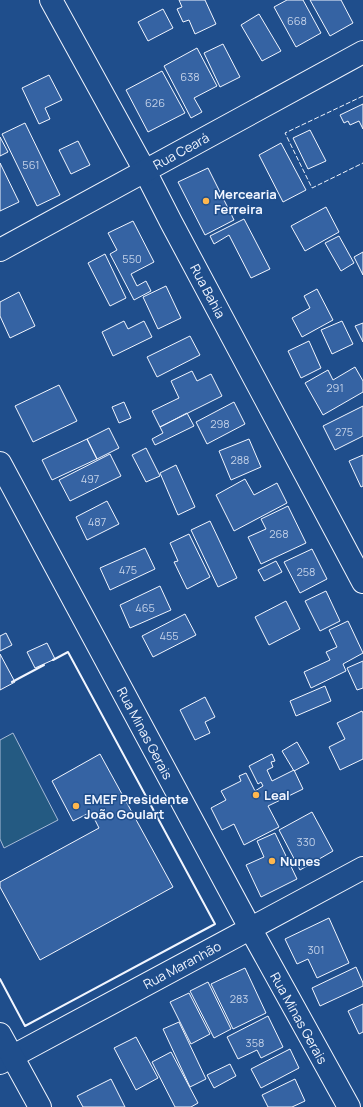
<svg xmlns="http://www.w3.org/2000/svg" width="363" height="1107" viewBox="0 0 363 1107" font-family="Manrope,sans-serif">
  <rect width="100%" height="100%" fill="#1f4e8c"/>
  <!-- green -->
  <path fill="#245a82" stroke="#a8bbd7" d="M13,733L58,820L4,848L0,839V740Z"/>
  <!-- building -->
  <path fill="#3563a3" stroke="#f2f6ff" d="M179,0H205L216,24L195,34L189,20L183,22L177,9L182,7Z
    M287,0H303L321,33L296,47L274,7Z
    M310,0H341L353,23L330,36Z
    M163,9L173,28L148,41L138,22Z
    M259,14L281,51L262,61L241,25Z
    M223,44L240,77L220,87L204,53Z
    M197,48L217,86L194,98L202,112L191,118L164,66Z
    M162,71L185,113L148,132L126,90Z
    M49,75L62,100L45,108L50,119L39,124L22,88Z
    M363,104V129L359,121L350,125L348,121L344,123L340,115Z
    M25,123L60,195L37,206L2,134Z
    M310,130L326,161L308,169L293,138Z
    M0,137L8,152L0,156Z
    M78,141L90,165L71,174L59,150Z
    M281,143L306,190L283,202L259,155Z
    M0,163L19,202L0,211Z
    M208,168L234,220L205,235L178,182Z
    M326,207L339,232L305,251L291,226Z
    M244,219L270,269L251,278L229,235L214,244L210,236Z
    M133,221L154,262L131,274L137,286L146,281L151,291L134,300L110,254L117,250L108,233Z
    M339,236L354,263L341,271L325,243Z
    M363,252V275L354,257Z
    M105,254L126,298L110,306L88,263Z
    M166,286L181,318L158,329L143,297Z
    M317,289L333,320L302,337L292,318L310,308L304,296Z
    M19,292L35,326L10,338L0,316V302Z
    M124,321L128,329L144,321L152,337L113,356L102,332Z
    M342,321L353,344L332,354L321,330Z
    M363,323V342L355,326Z
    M190,336L200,355L157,377L147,357Z
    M309,341L321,368L301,378L288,351Z
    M355,367L363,381V392L323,415L305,383L328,370L333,380Z
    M192,371L197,381L211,374L222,396L160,427L152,411L179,398L171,381Z
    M59,385L77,421L33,442L15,406Z
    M124,402L131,418L119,423L112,407Z
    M234,402L245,424L207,444L196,422Z
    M363,406V436L335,450L323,426Z
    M187,413L194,426L155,445L152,439L163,433L160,427Z
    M109,428L119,448L97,459L87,439Z
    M87,439L97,459L52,480L42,460Z
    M249,439L261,467L231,480L219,451Z
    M146,448L160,476L146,482L132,455Z
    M110,454L121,476L70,501L59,480Z
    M363,455V486L361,487L349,461Z
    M176,465L195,507L178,515L160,473Z
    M245,479L254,495L277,483L287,503L234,531L216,495Z
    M107,501L119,524L87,540L76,517Z
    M288,506L306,543L261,564L248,537L266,529L261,519Z
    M210,521L237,578L218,587L191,530Z
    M189,534L210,577L187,589L174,562L178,561L170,543Z
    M145,548L155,569L110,590L100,568Z
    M312,549L327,579L300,593L284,562Z
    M276,561L282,572L264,581L258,570Z
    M160,586L171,610L130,628L120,605Z
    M326,591L340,621L320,631L305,601Z
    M286,601L300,629L269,645L255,617Z
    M185,614L196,635L153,657L142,636Z
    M348,621L363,653L343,664L346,671L311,688L304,672L330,660L326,652L337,647L329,630Z
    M6,633L12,645L0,651V636Z
    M47,643L55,659L35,668L27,652Z
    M0,654L15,682L0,690Z
    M363,661V688L357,690L347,668Z
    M325,686L331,701L296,716L290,701Z
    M205,697L215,717L205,722L210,733L195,740L180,710Z
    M362,711L363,713V759L340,770L329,747L345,739L337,723Z
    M297,742L309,763L294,771L282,751Z
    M100,754L173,887L40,960L0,887V882L99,828L91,812L73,821L52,781Z
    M272,754L275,761L271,762L273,767L267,770L272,781L294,770L303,789L268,806L279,827L244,845L234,824L222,830L211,808L226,800L221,791L241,781L239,776L246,773L255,791L263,786L261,782L258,784L249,766Z
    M312,812L333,851L300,870L279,830Z
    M275,833L297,879L261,897L246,865L264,857L257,841Z
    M329,918L349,963L317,978L308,959L297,964L285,939Z
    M356,967L363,983V986L320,1006L312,988Z
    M245,968L266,1013L233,1029L211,984Z
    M208,982L231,1029L214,1038L190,991Z
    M189,993L210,1034L191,1044L170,1002Z
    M363,1004V1032L359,1034L348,1011Z
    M268,1016L283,1047L261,1058L257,1050L238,1059L227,1037Z
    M179,1022L206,1079L190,1087L163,1029Z
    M136,1037L158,1078L136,1090L114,1048Z
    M290,1049L299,1068L261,1088L251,1069Z
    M171,1052L198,1103L191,1107H175L152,1062Z
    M230,1064L236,1076L214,1088L207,1075Z
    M111,1079L125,1107H83L77,1096Z
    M295,1079L305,1101L292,1107H268L262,1095Z"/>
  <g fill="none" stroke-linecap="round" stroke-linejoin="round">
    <defs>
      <path id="minor" d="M51,0L145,171L171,222L363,582
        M0,463L250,928L349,1107
        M0,1063L363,868"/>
      <path id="tertiary" d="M0,250L363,52
        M0,1034L40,1107"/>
    </defs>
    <!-- minor casing -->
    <use href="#minor" stroke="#f2f6ff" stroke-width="24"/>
    <!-- tertiary casing -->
    <use href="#tertiary" stroke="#f2f6ff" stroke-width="24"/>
    <!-- minor -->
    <use href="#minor" stroke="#1f4e8c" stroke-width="22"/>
    <!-- tertiary -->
    <use href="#tertiary" stroke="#1f4e8c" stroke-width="22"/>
    <!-- fence -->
    <path stroke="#f2f6ff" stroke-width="1" stroke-dasharray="5 2" stroke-linecap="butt" d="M363,96L285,133L312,188L363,163"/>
    <!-- wall -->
    <path stroke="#f2f6ff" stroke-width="2" d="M12,682L44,665
      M0,979L25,1026L215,924L68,652L53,660"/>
  </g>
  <!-- markers -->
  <g fill="#ffb74d" stroke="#1f4e8c" stroke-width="1.5">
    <circle cx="206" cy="201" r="4"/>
    <circle cx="256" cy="795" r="4"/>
    <circle cx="76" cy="806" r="4"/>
    <circle cx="272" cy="861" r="4"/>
  </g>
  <g text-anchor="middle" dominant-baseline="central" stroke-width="3" stroke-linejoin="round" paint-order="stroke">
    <!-- number labels -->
    <g font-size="11" fill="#c3d1e8">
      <text x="297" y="20">668</text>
      <text x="190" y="76">638</text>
      <text x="155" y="102">626</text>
      <text x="31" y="164">561</text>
      <text x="132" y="258">550</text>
      <text x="335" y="387">291</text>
      <text x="220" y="423">298</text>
      <text x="344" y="431">275</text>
      <text x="240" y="459">288</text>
      <text x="90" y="478">497</text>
      <text x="97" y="521">487</text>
      <text x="279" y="533">268</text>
      <text x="128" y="569">475</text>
      <text x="306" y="571">258</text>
      <text x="145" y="607">465</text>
      <text x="169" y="635">455</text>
      <text x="306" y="841">330</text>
      <text x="316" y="949">301</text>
      <text x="239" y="998">283</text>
      <text x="255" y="1042">358</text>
    </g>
    <!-- street labels -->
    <g font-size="13" fill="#f2f6ff" stroke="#1f4e8c">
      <text transform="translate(181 151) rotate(-29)">Rua Ceará</text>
      <text transform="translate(208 291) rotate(62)">Rua Bahia</text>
      <text transform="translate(145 733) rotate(62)">Rua Minas Gerais</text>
      <text transform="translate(182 965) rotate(-28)">Rua Maranhão</text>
      <text transform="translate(299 1018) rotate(61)">Rua Minas Gerais</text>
    </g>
    <!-- poi labels -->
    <g font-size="13" font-weight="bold" fill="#f2f6ff" stroke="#1f4e8c" text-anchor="start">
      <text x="214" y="194">Mercearia<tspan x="214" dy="15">Ferreira</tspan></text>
      <text x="264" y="795">Leal</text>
      <text x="84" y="799">EMEF Presidente<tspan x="84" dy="15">João Goulart</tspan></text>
      <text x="280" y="861">Nunes</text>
    </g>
  </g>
</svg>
